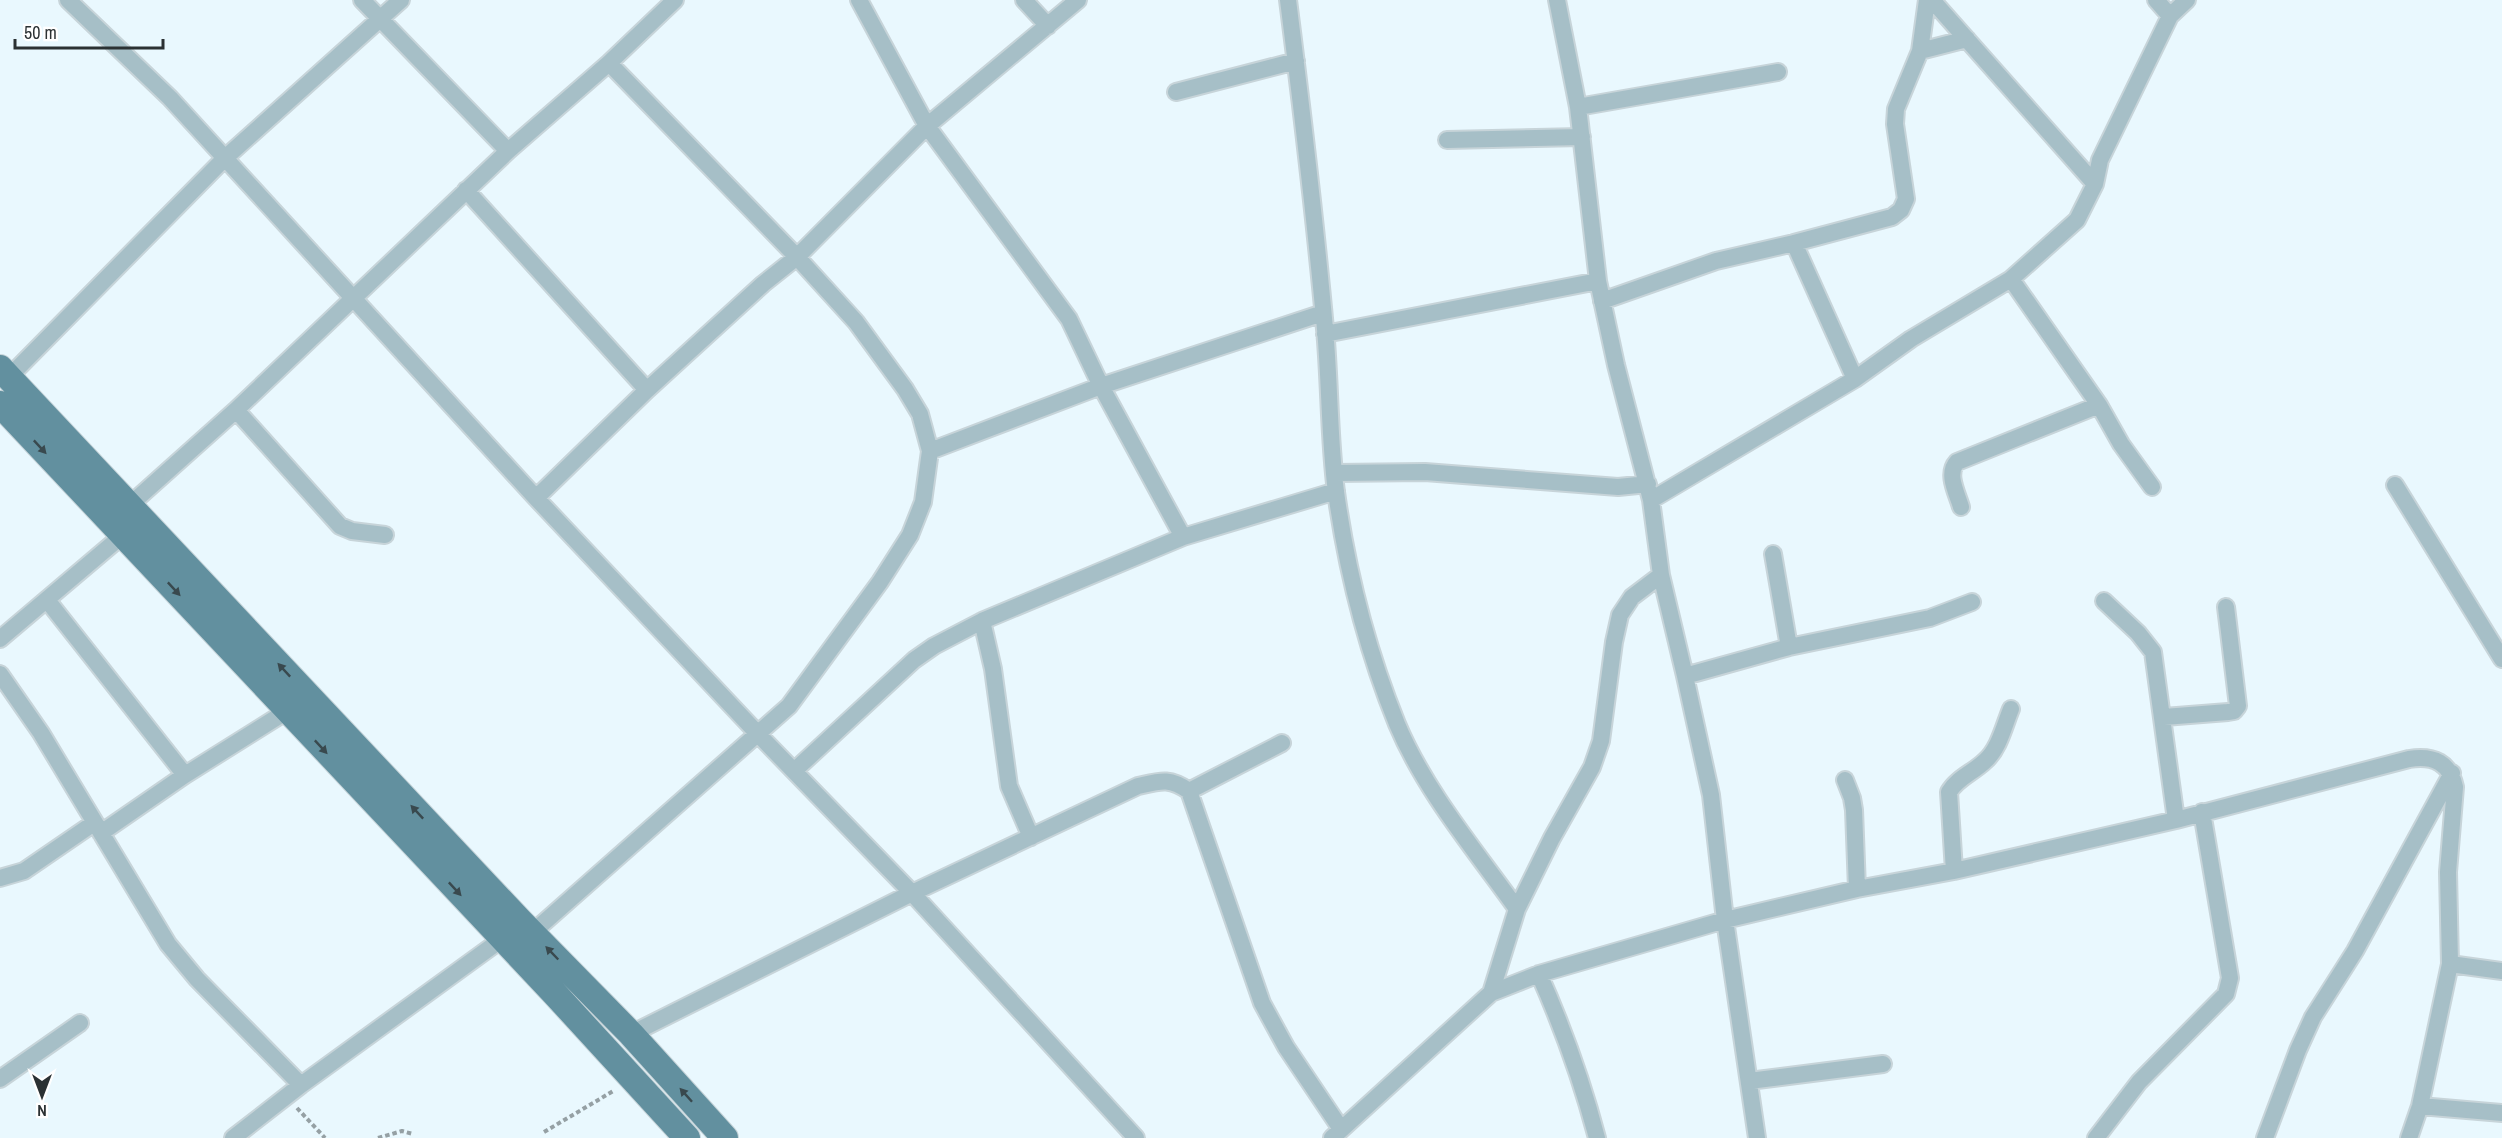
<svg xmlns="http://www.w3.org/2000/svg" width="2502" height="1138" viewBox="0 0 2502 1138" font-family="'Archivo Narrow',sans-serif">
  <rect width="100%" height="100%" fill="#e9f8fe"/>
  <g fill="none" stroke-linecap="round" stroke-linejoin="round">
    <defs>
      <path id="minor" d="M68,0L170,98L536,498L758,734L912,893L1136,1138
        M362,0L508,151
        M859,0L927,126L1069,319L1101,386L1183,537
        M1024,0L1048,26
        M1288,0C1302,110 1315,219 1325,329C1330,383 1329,438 1336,492C1347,571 1367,650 1397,724C1425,791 1475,850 1517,909
        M1557,0L1578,107L1598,281L1616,365L1651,500L1661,575L1685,676L1711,795L1725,920L1757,1138
        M1932,0L2095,184
        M2156,0L2170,16
        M1920,51L1967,39
        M1176,92L1296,61
        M1578,107L1778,72
        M1447,140L1582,137
        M466,190L647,390
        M2011,279L2099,405L2121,444L2152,487
        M1602,301L1716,261L1794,243
        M1325,334L1598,281
        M9,377L225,158L401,0
        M1855,379L1794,243L1892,217L1901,210L1906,199L1895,124L1896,109L1920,51L1927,0
        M236,410L340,526L352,531L385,535
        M930,451L1101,386L1323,313
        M1335,473L1425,472L1618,487L1648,484
        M2395,485L2502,659
        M536,498L647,390L763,284L797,257L927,126L1078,0
        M1651,500L1855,379L1911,339L2011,279L2077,220L2095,184L2100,160L2170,16L2187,0
        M1961,507C1957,493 1946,474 1957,462L2099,405
        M122,512L236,410L508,151L609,63L675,0
        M1773,554L1789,647
        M47,600L185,775L287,711
        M2104,601L2138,633L2153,652L2176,820
        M982,621L993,669L1009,786L1031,837
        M0,639L130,529
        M0,674L41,733L168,944L197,979L301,1085
        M1685,676L1789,647L1930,618L1972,602
        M2164,717L2228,712L2234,711L2238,706L2226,607
        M794,771L914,660L934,646L982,621L1183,537L1336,491
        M1845,780L1852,798L1854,810L1857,889
        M1189,791L1282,743
        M101,833L185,775
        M1954,871L1949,792C1957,778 1974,772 1985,761C1999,749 2004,726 2011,709
        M0,878L24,871L94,823
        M532,933L789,706L880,582L910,535L923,502L930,451L920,414L905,389L856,322L797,257L609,63
        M2450,964L2502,971
        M1539,974C1563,1028 1582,1081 1597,1138
        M1491,993L1539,974L1725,920L1857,889L1954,871L2176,820L2409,759C2434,755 2450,763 2455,787L2448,872L2450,964L2420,1106L2409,1138
        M631,1034L912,893L1138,786C1160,781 1169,777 1189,791L1262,1003L1286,1047L1341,1129
        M0,1079L80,1023
        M1749,1081L1883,1064
        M2420,1106L2502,1113
        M233,1138L301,1085L502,939
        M1332,1138L1491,993L1517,909L1552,838L1592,767L1601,741L1614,642L1620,615L1632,597L1661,575
        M2096,1138L2139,1082L2226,994L2230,978L2202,812
        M2265,1138L2298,1050L2313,1017L2355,951L2452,773"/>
      <path id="primary" d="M0,368L520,921L631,1034L725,1138
        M0,404L556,995L687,1138"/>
    </defs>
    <!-- minor casing -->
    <use href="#minor" stroke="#c7d4d9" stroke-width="20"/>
    <!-- primary casing -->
    <use href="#primary" stroke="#c7d4d9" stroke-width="28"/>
    <!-- path -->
    <path stroke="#95a0a4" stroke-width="4" stroke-dasharray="4.5 3" stroke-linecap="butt" d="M297,1108L325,1138
      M544,1132L615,1090
      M378,1138L402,1131L413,1134"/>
    <!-- minor -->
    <use href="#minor" stroke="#a6bfc7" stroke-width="16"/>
    <!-- primary -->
    <use href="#primary" stroke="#62909f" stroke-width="26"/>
  </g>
  <!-- one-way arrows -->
  <defs><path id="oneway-solid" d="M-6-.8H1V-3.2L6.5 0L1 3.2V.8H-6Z" transform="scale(1.5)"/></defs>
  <g fill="#39494e">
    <use href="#oneway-solid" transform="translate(40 447) rotate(47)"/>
    <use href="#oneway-solid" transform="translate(174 589) rotate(47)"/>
    <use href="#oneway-solid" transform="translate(284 670) rotate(-133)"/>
    <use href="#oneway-solid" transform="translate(321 747) rotate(47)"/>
    <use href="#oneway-solid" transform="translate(417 812) rotate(-133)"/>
    <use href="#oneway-solid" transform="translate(455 889) rotate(47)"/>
    <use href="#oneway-solid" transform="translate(552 953) rotate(-134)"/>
    <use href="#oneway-solid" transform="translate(686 1095) rotate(-132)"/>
  </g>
  <!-- north arrow -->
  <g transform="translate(42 1096) rotate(180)" stroke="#ffffff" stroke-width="4.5" paint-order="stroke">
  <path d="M0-4.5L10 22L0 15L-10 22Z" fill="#2b3133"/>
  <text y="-9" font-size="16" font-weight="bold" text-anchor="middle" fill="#2b3133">N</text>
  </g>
  <!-- scale -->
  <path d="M15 39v9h148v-9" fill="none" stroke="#2b3133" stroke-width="3"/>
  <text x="24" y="39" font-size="18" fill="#2b3133" stroke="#ffffff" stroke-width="4.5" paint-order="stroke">50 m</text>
</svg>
